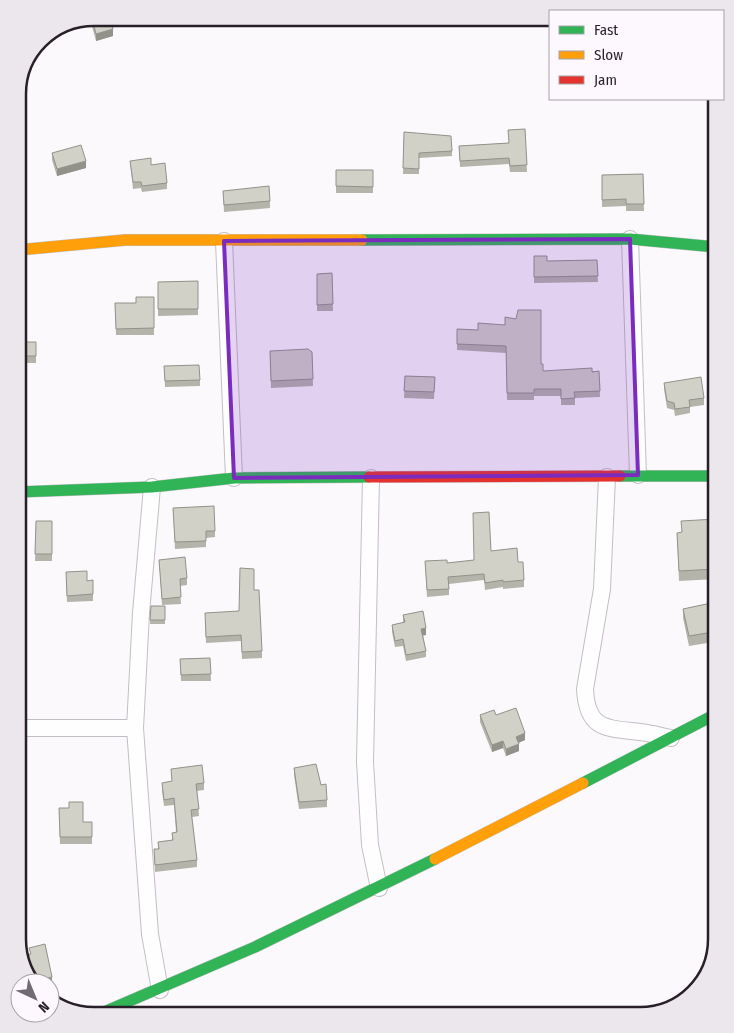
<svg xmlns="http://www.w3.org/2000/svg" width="734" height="1033" viewBox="0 0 734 1033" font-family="'Fira Sans Condensed',sans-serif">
  <rect width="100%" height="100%" fill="#fbf9fc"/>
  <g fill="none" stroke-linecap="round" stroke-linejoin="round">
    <defs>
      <path id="street" d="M630,239L638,475
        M224,241L234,478
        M607,477L602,589L585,689C587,730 606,728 640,732C650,733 661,736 671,738
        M371,478L365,762L370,845L379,888
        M152,487L141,613L135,728L150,934L160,990
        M18,728H135"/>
      <path id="fast" d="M362,240L630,239L716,247
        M620,476H716
        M18,492L152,487L234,478L369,477
        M583,783L716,714
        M97,1015L255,947L435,859"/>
      <path id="slow" d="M18,250L125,240H362
        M435,859L583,783"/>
      <path id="jam" d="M369,477L620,476"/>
    </defs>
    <!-- street casing -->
    <use href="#street" stroke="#c3bec5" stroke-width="18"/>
    <!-- fast casing -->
    <use href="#fast" stroke="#c3bec5" stroke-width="12"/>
    <!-- slow casing -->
    <use href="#slow" stroke="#c3bec5" stroke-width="12"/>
    <!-- jam casing -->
    <use href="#jam" stroke="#c3bec5" stroke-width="12"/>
    <!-- street -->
    <use href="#street" stroke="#fefeff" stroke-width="16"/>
    <!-- fast -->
    <use href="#fast" stroke="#30b455" stroke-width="11"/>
    <!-- slow -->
    <use href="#slow" stroke="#ff9f0a" stroke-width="11"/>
    <!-- jam -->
    <use href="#jam" stroke="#e5322d" stroke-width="11"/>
  </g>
  <!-- wall -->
  <path fill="#b4b4ab" d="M94,18L113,36L96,41L90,19Z
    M525,129L527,172H510L509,164L460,167L459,146L508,143Z
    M404,132L452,151V156L419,158V174H403Z
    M52,153L86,168L57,176L52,160Z
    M130,161L151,165L167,183V189L142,192L141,188L133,189Z
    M336,170H373V193H336Z
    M643,174L644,211H626V206L602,207V175Z
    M223,191L270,201V208L224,212Z
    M534,256L547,261L597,260L598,282L534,283Z
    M332,273L333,311H317V274Z
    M198,281V315L158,316V282Z
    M154,297V335H116L115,303H136Z
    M457,329L478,330L541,364L543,371H599L600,397L575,398V405H561V396H534V400H507L506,353L457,350Z
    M18,342H36V363H18Z
    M270,351L312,352L313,386L271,388Z
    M164,366L200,380V386L165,387Z
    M405,376L435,377L434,399L404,398Z
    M664,383L704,398V405L690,407V413L675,416L674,410L667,408L664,389Z
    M173,508L215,531V537L206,538V547L175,549Z
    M716,519V579L679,581L677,533H681Z
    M36,521H52V561H35Z
    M491,551L518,562L524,580V587L503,589V587L485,590L484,580L449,584V595L427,597L425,561L447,563L474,560Z
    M159,560L187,578V585L180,586L181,604L162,605Z
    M66,572L87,581L93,580V601L67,602Z
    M716,602L710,654L707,643L689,646L683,618V609Z
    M151,606H165V624H150Z
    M239,611L262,651V658L242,659L241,641L206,643L205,620Z
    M403,615L426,635H423L426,651V657L406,661L403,646L395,647L392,632V625L403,623Z
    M210,658L211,681H181L180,659Z
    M480,715H496L525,740L518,743L519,751L506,756L503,748L492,752L480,722Z
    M294,768L321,785L327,800V807L299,809L294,775Z
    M171,769L204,783V790L197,791L199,816L192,817L197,860V867L155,872L154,849H158V842L172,840V833L176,832L174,805L164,806L162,790V783L172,782Z
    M59,808L83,822H92V844H60Z"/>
  <!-- shaded-wall -->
  <path fill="#92928b" d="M113,29V36L96,41V34Z
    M86,161V168L57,176V169Z
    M426,628V635L421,636V629Z
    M716,643V653L710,654V645Z
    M525,733V740L516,744V737Z
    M503,741V748L492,752V745Z
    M519,744V751L506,756V749Z
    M52,977V985L50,986V983H34L32,982Z"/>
  <!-- building -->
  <path fill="#d1d1c7" stroke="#92928b" d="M92,18H110L113,29L96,34Z
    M525,129L527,165L510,166L509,158L460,161L459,146L509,143L508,130Z
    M404,132L451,136L452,151L419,153V169L403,168Z
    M81,145L86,161L57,169L52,153Z
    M151,158V165L165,163L167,183L142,186L141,182H133L130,161Z
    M336,170H373V187L336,186Z
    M643,174L644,204H626V199L602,200V175Z
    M269,186L270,201L224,205L223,191Z
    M534,256H547V261L597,260L598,276L534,277Z
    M332,273L333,304L317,305V274Z
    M198,281V309H158V282Z
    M136,297H154V328L116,329L115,303H136Z
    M518,310H541V364H543V371L592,368V372L599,371L600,391L574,392L575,398L561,399V389H534V393H507L506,346L457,344V329L478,330V323L505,325V317L516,319Z
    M18,342H36V356H18Z
    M308,349L312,352L313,379L271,381L270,351Z
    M199,365L200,380L165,381L164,366Z
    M405,376L435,377L434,392L404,391Z
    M701,377L704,398L689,400L690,407L675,409L674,403L667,401L664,383Z
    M214,506L215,531H206V541L175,542L173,508Z
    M489,512L491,551L517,548L518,562H523L524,580L503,582V580L485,583L484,574L448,577L449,589L427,590L425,561L447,560V563L474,560L473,513Z
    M716,519V569L679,571L677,533L682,532L681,521Z
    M36,521H52V554H35Z
    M185,557L187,578L180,579L181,597L162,599L159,560Z
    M240,568L254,569V590H259L262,651L242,652L241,635L206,637L205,613L239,611Z
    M87,571V581L93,580V594L67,596L66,572Z
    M716,602V643L710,645L707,633L689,636L683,609Z
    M151,606H165V620H150Z
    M423,611L426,628L421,629L426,651L406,655L403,639L395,641L392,625L405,622L403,615Z
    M210,658L211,674L181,675L180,659Z
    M516,708L525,733L516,737L519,744L506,749L503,741L492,745L480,715L494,710L496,715Z
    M316,764L321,785L326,784L327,800L299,802L294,768Z
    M202,765L204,783L196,784L199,809L191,810L197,860L155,865L154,849H159L158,842L173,840L172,833L177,832L174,798L164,800L162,783L172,781L171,769Z
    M69,802H83V822H92V837H60L59,808H69Z
    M45,944L52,977L32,982L29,978L28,976L22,956L31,954L29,948Z"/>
  <!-- marked area -->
  <path fill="#7b2cbf" fill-opacity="0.2" stroke="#7b2cbf" stroke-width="4" stroke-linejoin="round" d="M630,239L638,475L234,478L224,241Z"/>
  <!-- crop -->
  <path d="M0 0H734V1033H0ZM94 26H640A68 68 0 0 1 708 94V939A68 68 0 0 1 640 1007H94A68 68 0 0 1 26 939V94A68 68 0 0 1 94 26Z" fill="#ebe7ec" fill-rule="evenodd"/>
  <path fill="none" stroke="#281f29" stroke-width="2.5" d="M94 26H640A68 68 0 0 1 708 94V939A68 68 0 0 1 640 1007H94A68 68 0 0 1 26 939V94A68 68 0 0 1 94 26Z"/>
  <!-- legend -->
  <rect x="549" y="10" width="175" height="90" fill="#fcf8fd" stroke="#a7a1a8"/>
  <rect x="559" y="26" width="25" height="8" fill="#30b455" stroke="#a7a1a8"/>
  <text x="594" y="35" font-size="15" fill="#281f29">Fast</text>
  <rect x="559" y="51" width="25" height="8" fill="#ff9f0a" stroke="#a7a1a8"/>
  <text x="594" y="60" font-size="15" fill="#281f29">Slow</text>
  <rect x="559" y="76" width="25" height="8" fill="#e5322d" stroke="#a7a1a8"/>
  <text x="594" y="85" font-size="15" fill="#281f29">Jam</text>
  <!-- north arrow -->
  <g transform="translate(35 998) rotate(136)"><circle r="24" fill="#fcf8fd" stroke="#a7a1a8"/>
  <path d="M0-4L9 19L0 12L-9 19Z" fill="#726b73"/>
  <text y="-8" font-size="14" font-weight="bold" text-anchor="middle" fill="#281f29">N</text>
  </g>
</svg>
